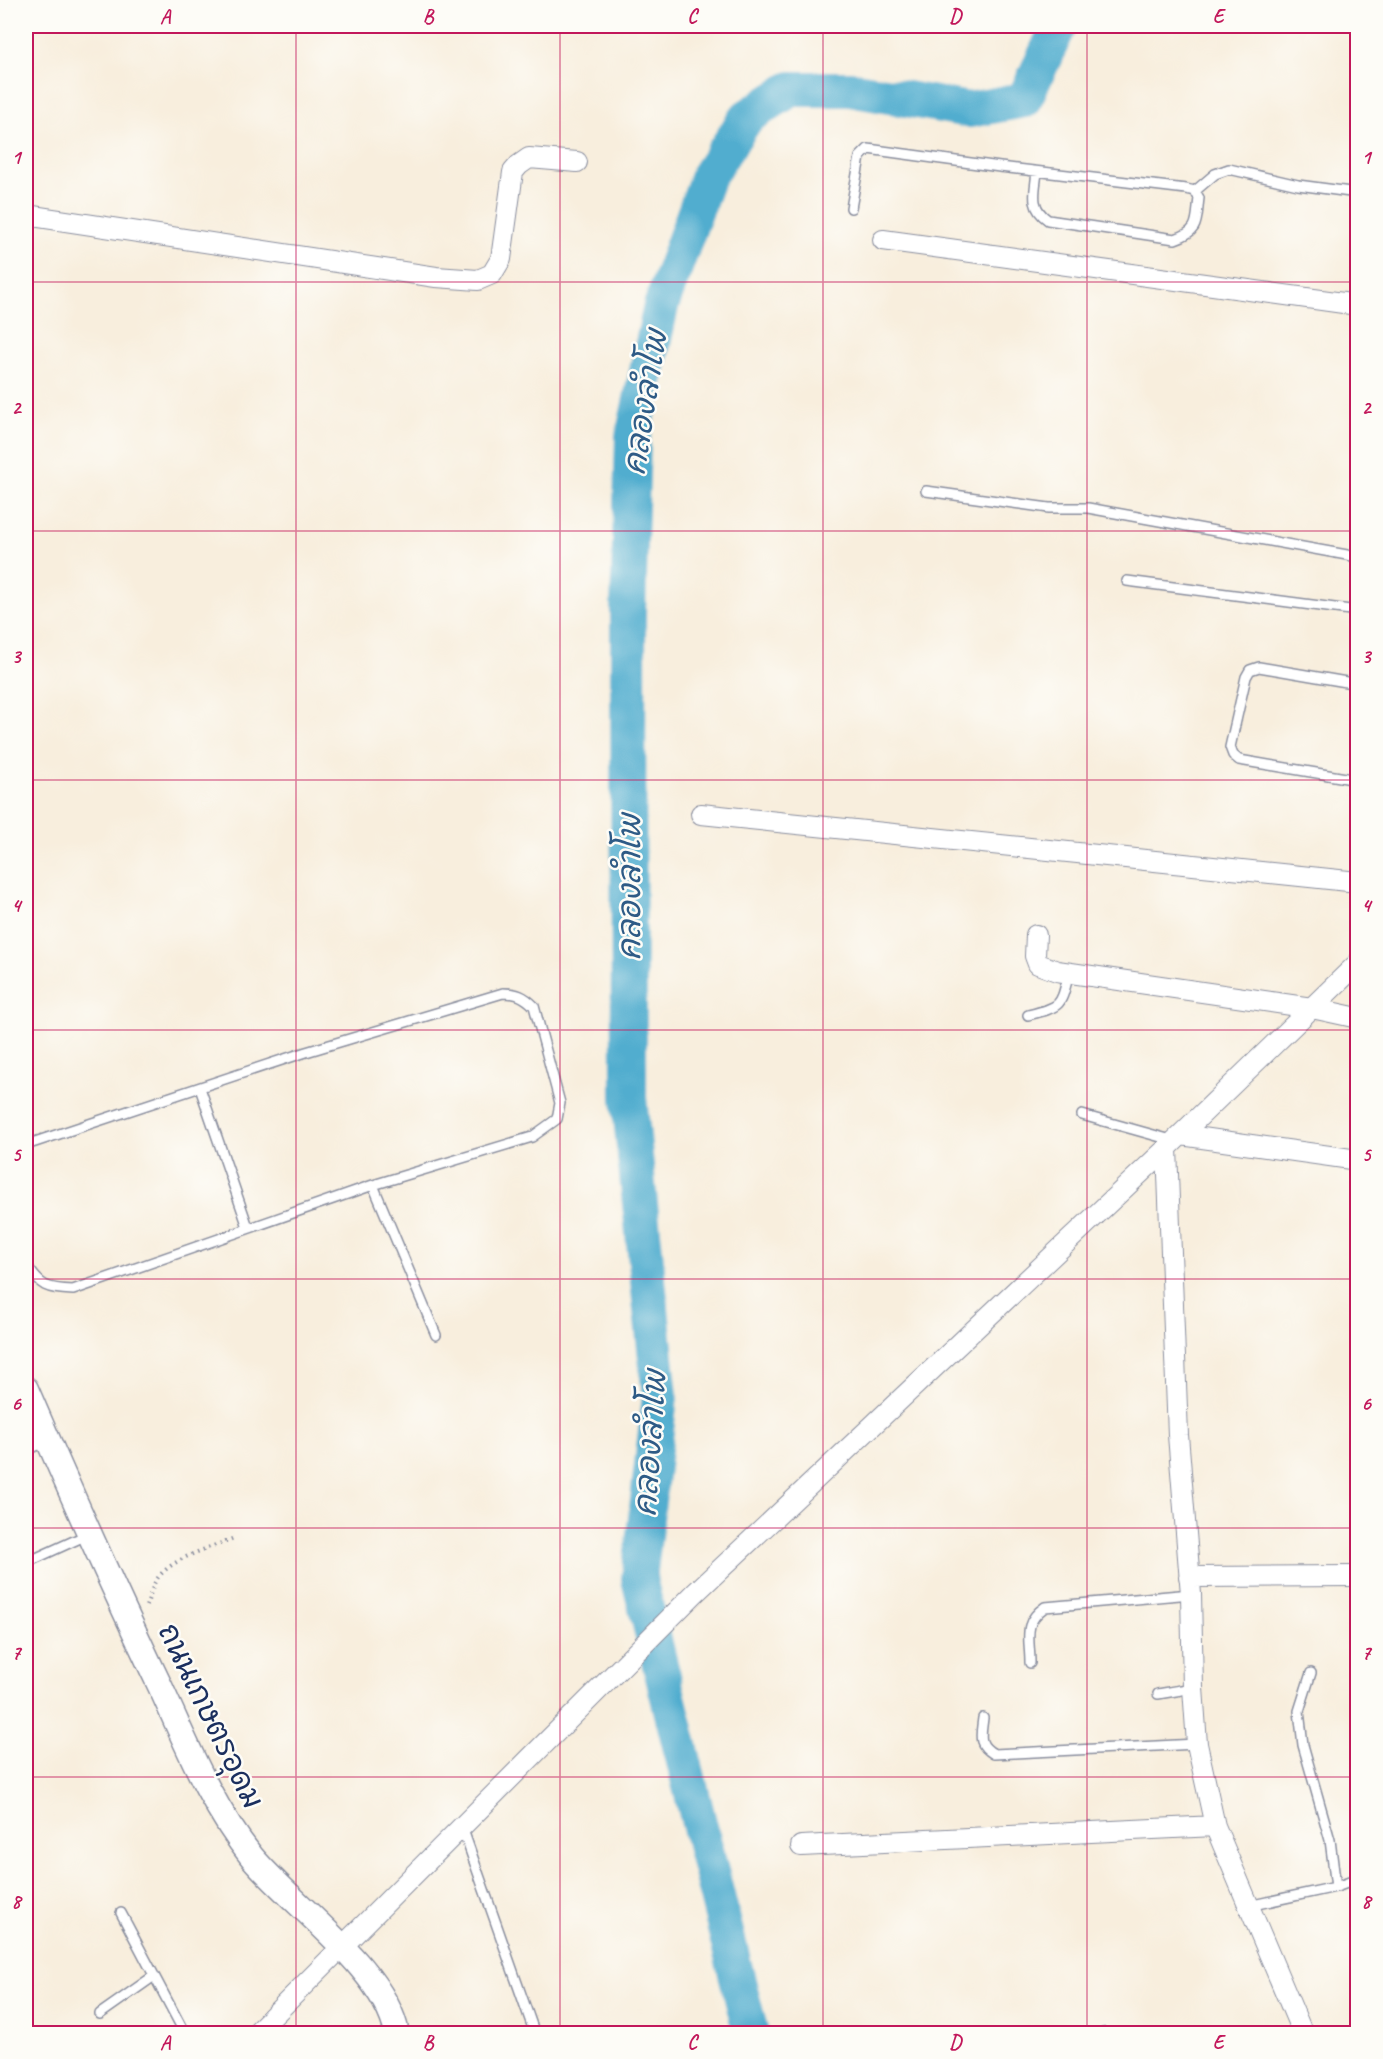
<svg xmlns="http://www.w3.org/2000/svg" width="1383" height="2059" viewBox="0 0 1383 2059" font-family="Caveat,'Playpen Sans Thai',sans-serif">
  <rect width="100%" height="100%" fill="#fdfcf7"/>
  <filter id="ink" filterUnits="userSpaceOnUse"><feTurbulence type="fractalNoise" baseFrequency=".0167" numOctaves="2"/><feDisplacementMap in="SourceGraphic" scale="12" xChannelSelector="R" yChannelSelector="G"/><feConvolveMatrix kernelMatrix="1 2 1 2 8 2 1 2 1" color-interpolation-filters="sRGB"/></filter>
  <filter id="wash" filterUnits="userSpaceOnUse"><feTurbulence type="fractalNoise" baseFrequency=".008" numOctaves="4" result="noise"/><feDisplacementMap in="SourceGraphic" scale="24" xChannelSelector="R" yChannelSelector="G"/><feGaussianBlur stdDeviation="1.35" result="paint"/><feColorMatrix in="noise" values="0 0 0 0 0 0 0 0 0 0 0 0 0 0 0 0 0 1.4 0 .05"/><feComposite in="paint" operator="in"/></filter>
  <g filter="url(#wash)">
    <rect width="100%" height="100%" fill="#f8eedd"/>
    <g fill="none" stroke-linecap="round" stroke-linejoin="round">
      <!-- river -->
      <path stroke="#51adcf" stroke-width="36" d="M751,2034L639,1579L660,1396L629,1098L628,612L633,437L661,306L708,176L747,117L791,89H850L969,110L1024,100L1059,26"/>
    </g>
  </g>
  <g filter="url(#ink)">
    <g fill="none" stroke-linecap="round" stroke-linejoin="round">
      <defs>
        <path id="service" d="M1195,191L1215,174L1229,169L1298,185L1358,193
          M851,208L860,157L868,149L1000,167L1186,189L1195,191L1199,198C1196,221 1200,231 1175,239L1048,220C1029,207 1035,192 1037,172
          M926,491L1049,508H1088L1358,557
          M1127,581L1358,611
          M1358,684L1259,667L1250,670L1246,677L1230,747L1233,755L1239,760L1358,780
          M1028,1015C1063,1006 1060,1007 1069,973
          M200,1088L248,1227
          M1082,1115L1175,1141
          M26,1145L306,1052L503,993C517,993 524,996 534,1006L560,1103L557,1119L532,1137L373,1185
          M26,1264C40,1287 47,1289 73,1290L373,1185L436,1335
          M26,1450L48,1441
          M32,1560L89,1534
          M1030,1663C1030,1638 1022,1623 1045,1607L1191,1594
          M1311,1673L1299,1711L1303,1745L1330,1840L1336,1887
          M1158,1694L1193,1688
          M983,1718C981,1736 977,1744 994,1754L1197,1744
          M462,1827L535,2034
          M1248,1906L1336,1887L1358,1879
          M121,1913L185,2034
          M100,2014L154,1976"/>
        <path id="minor" d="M26,215L436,277L478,280L492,274L501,259L513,172L519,165L529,158L577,162
          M883,240L1358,305
          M701,814L1358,882
          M1036,935L1035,956L1038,964L1057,971L1312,1008L1358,1018
          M1181,1135L1358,1160
          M1167,1148L1178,1435L1191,1594L1193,1688L1197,1744L1215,1826L1303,2034
          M1189,1577L1358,1576
          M801,1846L1215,1826
          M255,2034L695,1593L1167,1148L1358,963"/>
        <path id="tertiary" d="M26,1389C69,1489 113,1588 160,1686C187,1745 211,1806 252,1857C293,1906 385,1969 397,2034"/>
      </defs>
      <!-- service casing -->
      <use href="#service" stroke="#8a8e9e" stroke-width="12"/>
      <!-- minor casing -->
      <use href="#minor" stroke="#8a8e9e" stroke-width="22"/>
      <!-- tertiary casing -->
      <use href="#tertiary" stroke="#8a8e9e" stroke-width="27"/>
      <!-- path -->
      <path stroke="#8a8e9e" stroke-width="4" stroke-dasharray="1.5 4.5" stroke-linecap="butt" d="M146,1606C149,1599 151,1591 154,1584C166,1559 210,1548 234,1538
        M1103,2027L1104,2034"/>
      <!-- service -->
      <use href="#service" stroke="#fff" stroke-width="9"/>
      <!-- minor -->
      <use href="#minor" stroke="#fff" stroke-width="20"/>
      <!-- tertiary -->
      <use href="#tertiary" stroke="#fff" stroke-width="24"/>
    </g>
  </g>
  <!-- grid -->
  <path fill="none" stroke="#c2185b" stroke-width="1.5" stroke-opacity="0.55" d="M296,26V2034M560,26V2034M823,26V2034M1087,26V2034M26,282H1358M26,531H1358M26,780H1358M26,1030H1358M26,1279H1358M26,1528H1358M26,1777H1358"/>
  <g text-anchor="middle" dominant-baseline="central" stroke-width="5" stroke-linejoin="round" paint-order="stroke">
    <!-- street labels -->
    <g font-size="30" fill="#1b2f5e" stroke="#fdfcf7">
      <text transform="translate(211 1716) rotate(64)">ถนนเกษตรอุดม</text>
    </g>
    <!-- water labels -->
    <g font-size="32" font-style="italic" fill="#2e5b86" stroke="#fdfcf7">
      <text transform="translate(645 402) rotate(-81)">คลองลำโพ</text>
      <text transform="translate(629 887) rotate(-90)">คลองลำโพ</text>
      <text transform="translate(650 1443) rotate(-86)">คลองลำโพ</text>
    </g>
  </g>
  <!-- margin -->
  <rect width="1383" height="2059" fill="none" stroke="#fdfcf7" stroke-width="66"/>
  <rect x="33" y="33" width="1317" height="1993" fill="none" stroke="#c2185b" stroke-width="2"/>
  <g font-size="20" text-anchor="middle" font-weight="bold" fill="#c2185b">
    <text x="165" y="23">A</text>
    <text x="428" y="23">B</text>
    <text x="692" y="23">C</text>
    <text x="955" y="23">D</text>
    <text x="1218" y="23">E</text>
    <text x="16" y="164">1</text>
    <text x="1366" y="164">1</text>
    <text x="16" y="414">2</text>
    <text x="1366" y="414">2</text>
    <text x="16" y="663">3</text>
    <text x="1366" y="663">3</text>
    <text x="16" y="912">4</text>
    <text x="1366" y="912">4</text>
    <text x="16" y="1161">5</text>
    <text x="1366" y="1161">5</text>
    <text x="16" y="1410">6</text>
    <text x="1366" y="1410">6</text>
    <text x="16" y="1659">7</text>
    <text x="1366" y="1659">7</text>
    <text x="16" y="1908">8</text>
    <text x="1366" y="1908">8</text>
    <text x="165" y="2049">A</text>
    <text x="428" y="2049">B</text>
    <text x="692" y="2049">C</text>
    <text x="955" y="2049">D</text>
    <text x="1218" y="2049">E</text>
  </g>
</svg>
